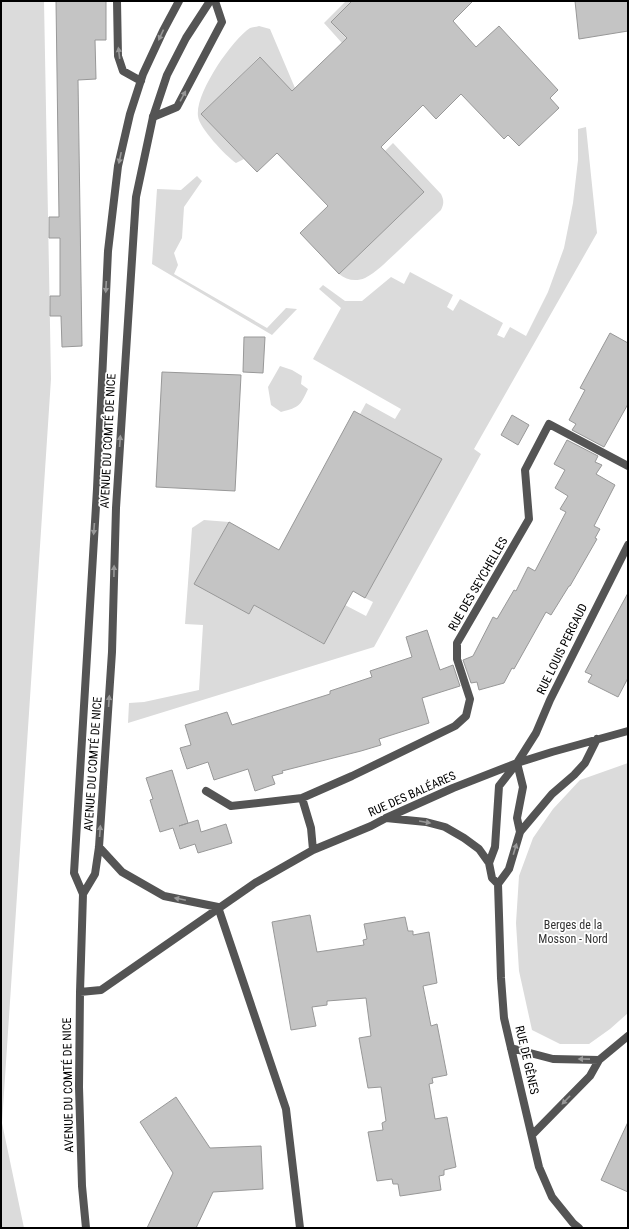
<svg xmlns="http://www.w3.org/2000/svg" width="629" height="1229" viewBox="0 0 629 1229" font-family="'Roboto Condensed',sans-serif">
  <rect width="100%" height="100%" fill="#fff"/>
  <!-- green -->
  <path fill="#dbdbdb" d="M1,1H44L51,379L2,1123L24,1228H1Z
    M346,1H352L331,22L347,39L342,43L324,23Z
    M259,26L270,29L295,88L292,91L259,57L201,114L244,159L236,163C226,156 199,128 198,116C195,93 232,40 250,28C253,27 256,27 259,26Z
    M586,127L597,233L474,449L481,454L374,647L128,723L129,703L144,702L199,690L203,625L185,624L192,528L204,520L229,522L195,584L249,614L254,605L323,644L345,605L366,616L373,602L365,598L441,459L360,414L366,403L395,419L401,409L313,359L341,308L319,289L323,285L345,301H362L391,277L404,284L410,272L453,295L447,307L453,311L460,299L503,323L497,335L504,338L510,327L526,336L548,292L564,248L573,203L578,160V129Z
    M393,143L441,194C444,200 444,204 441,210C427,224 412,237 398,251C388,260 377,272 365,278C356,282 346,280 339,274L423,192L385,151Z
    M197,176L202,181L184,207L182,238L174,253L178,265L174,274L267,328L286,308L297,309L272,335L152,264L157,189L181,190Z
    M280,366L292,370L302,376L301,384L308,389C300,406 300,407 281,412L271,405L268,387Z
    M628,763V1013L610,1029L589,1044H560L532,1030L519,971L516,923L519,876L533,838L553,809L580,780Z"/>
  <!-- building -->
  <path fill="#c4c4c4" stroke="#989898" d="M56,1H106V40H95L96,79L78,80L82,346L62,347L61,316H50V296H60V238H49V217H59Z
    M352,1H473L453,21L476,47L499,26L558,90L550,98L559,108L519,146L508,135L504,139L461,94L436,119L423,105L381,147L424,192L339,274L300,233L328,206L277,153L257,172L201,114L260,57L292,91L347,38L331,22Z
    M575,1H628V31L579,39Z
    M610,333L628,343V404L604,447L572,430L576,424L569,420L585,390L580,388Z
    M244,337H265L263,373L243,372Z
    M162,372L241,375L235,491L156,487Z
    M354,411L442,459L365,598L353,591L324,644L254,605L249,614L194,584L229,522L279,550Z
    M512,415L529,425L518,445L501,435Z
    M567,440L598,456L595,462L602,465L596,474L615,485L594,526L600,529L595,538L597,539L570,586H569L551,615L546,612L514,669L512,668L504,683L479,690L477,682L471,683L463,660L473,656L493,617L497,619L514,590L516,591L528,567L535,571L566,512L560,509L568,496L555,488L565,470L554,464Z
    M628,593V678L618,697L588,682L592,675L585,672Z
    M427,630L440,670L453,665L460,686L422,698L429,723L379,739L381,745L361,751L282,771L283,773L272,776L275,784L255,791L248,769L214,780L208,762L187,769L180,748L191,745L185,725L227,712L232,725L330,694V691L372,677L370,671L412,657L406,637Z
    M172,770L188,823L179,826L198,820L201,832L226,824L232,843L198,853L195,844L180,849L173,828L160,832L150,800L153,799L146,778Z
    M310,915L317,952L364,945L363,940L367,939L364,924L405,917L408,931H413V935L429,932L437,983L423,986L431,1026L437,1024L447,1075L432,1078L433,1083L429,1084L435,1119L447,1117L456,1167L444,1170V1175L439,1176L441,1190L400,1196L398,1184H393L392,1179L377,1181L368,1132L383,1130L382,1123L386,1121L381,1087L368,1088L359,1038L371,1036L366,998L327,1001V1005L312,1007L316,1026L291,1030L272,922Z
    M176,1097L210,1148L261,1146L263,1189L213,1192L196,1228H147L173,1173L140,1122Z
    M628,1122V1192L601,1180Z"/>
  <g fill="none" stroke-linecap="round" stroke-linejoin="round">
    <!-- lane -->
    <path stroke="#545454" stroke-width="8" d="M153,117L177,107L222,22L215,1
      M218,907L286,1109L300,1228"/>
    <!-- street -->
    <path stroke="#545454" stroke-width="8" d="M117,1L118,56L123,71L141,81
      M517,763L523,787L517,818L520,832
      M206,791L231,806L302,798L352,776L455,726L466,716L470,699L457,659V643L529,519L525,470L549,424L628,466
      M302,798L311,828L313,850
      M386,818L426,822L445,827L464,838L479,849L489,863L492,878L498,884
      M99,847L122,872L164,896L218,907
      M489,863L495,847L499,786L517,763L536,733L550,700L628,545
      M83,894L95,874L99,847L112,652L116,508L136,197L153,117L167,75L186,38L210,1
      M80,992L101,990L255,883L313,850L371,826L386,818L453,788L517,763L552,752L628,731
      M511,1048L553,1059L599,1060L628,1036
      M532,1135L590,1076L599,1060
      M86,1228L82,1186L79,1087L80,992L83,894L74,873L97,489L108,251L118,166L130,114L143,74L163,31L179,1
      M579,1228L573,1223L552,1197L539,1167L511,1048L504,1018L501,978L498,884L509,869L520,832L552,794L574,775L585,763L597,739"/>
  </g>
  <!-- one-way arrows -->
  <defs><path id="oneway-solid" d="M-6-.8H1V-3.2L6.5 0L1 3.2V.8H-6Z"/></defs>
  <g fill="#989898">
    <use href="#oneway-solid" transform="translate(161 35) rotate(115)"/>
    <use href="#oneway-solid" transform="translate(119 53) rotate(-97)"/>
    <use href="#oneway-solid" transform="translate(183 96) rotate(-62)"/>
    <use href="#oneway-solid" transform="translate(120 158) rotate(102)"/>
    <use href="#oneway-solid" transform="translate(106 287) rotate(93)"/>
    <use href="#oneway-solid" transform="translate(120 441) rotate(-86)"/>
    <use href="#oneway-solid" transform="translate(94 529) rotate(94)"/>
    <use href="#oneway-solid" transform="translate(114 571) rotate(-89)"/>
    <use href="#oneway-solid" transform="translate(109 701) rotate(-86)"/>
    <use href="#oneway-solid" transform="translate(425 822) rotate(10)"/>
    <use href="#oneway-solid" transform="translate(100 831) rotate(-86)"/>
    <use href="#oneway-solid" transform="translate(515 849) rotate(-73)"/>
    <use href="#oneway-solid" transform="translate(180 899) rotate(-168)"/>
    <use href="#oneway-solid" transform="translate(584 1059) rotate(-179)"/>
    <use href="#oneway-solid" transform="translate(566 1100) rotate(134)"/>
  </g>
  <g text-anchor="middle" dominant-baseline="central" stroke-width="3.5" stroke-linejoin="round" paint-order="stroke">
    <!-- street labels -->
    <g font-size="12" fill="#000" stroke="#fff">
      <text transform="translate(108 441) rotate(-87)">AVENUE DU COMTÉ DE NICE</text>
      <text transform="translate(478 584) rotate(-60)">RUE DES SEYCHELLES</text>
      <text transform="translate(562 649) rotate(-64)">RUE LOUIS PERGAUD</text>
      <text transform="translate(93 764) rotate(-86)">AVENUE DU COMTÉ DE NICE</text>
      <text transform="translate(412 794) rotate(-24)">RUE DES BALÉARES</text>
      <text transform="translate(527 1060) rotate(77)">RUE DE GÊNES</text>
      <text transform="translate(68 1085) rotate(-91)">AVENUE DU COMTÉ DE NICE</text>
    </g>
    <!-- park labels -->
    <g font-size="12" fill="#323232" stroke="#fff">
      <text x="573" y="925">Berges de la<tspan x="573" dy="14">Mosson - Nord</tspan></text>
    </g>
  </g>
  <!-- border -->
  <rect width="629" height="1229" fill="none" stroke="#000000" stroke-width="4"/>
</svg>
